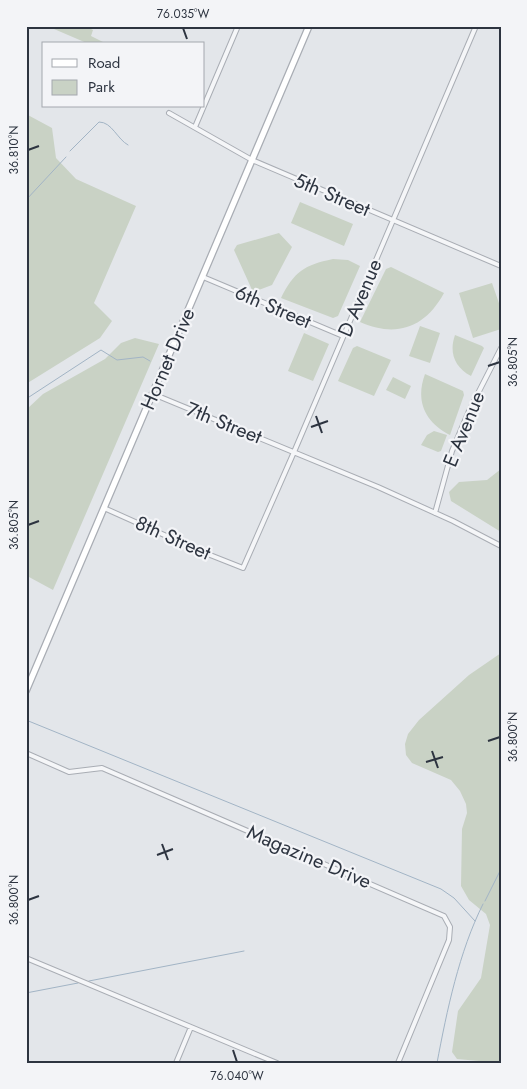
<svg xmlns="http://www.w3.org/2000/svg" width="527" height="1089" viewBox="0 0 527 1089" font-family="Jost,sans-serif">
  <rect width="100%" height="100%" fill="#e3e6ea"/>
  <!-- green -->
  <path fill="#c9d2c5" d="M47,26H85L93,30L91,36L105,43L89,44Z
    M26,114L52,128L56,158L76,179L136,206L94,303L112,321L100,338L26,384Z
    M300,202L353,224L344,246L291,223Z
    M279,233L292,247L272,285L253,292L234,250L237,245Z
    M333,259L348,260L360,266L338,316L333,318L281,298C294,272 304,265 333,259Z
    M391,267L444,293C425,328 396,338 360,322L386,269Z
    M492,283L501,309V329L473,338L459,293Z
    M420,326L440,333L430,363L409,356Z
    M304,333L329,344L313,381L288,371Z
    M455,335L482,346L484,348L471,376C454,367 449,352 455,335Z
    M135,338L159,344L53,590L29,577L26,572V410L43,394L105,359L121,343Z
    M357,346L391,360L374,396L338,381L353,348Z
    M425,374L463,391L464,395L450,435C425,422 415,401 425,374Z
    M393,377L411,386L405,399L386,390Z
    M434,431L447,435L441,451L438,452L421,445L427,435Z
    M501,469V532L451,501L449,492L459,482L487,480Z
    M501,653V1063L457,1059L452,1052L458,1011L481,978L490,925L486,914L469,900L461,886L462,829L467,813L466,804L460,791L451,780L412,763L406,755L405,744L408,734L419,720L469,675Z"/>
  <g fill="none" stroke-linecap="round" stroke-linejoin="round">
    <!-- stream -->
    <path stroke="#a2b4c5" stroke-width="1" d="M70,151L99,122C112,122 117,139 128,145
      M26,200L66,157
      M26,399L101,350L117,360L143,357L150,361
      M26,588V610
      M26,720L441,889L454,898L475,921
      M485,901L501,869
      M89,981L244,951
      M26,993L78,983
      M437,1063C447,1010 459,952 483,904"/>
    <defs>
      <path id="minor" d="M169,113L252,160L501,266
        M195,127L238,26
        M203,277L343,336
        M153,394L378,487L453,521L501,546
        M104,508L200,551L243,568L294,452L476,26
        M435,513L452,451L469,411L501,348
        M26,753L69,772L102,768L444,916L450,927L449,940L398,1063
        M26,958L277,1063
        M176,1063L191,1027"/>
      <path id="secondary" d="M26,691L309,26"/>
    </defs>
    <!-- minor casing -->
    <use href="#minor" stroke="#a9adb4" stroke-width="6"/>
    <!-- secondary casing -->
    <use href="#secondary" stroke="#a9adb4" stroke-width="8"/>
    <!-- minor -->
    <use href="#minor" stroke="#f5f6f8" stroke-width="4"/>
    <!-- secondary -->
    <use href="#secondary" stroke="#fff" stroke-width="5.5"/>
  </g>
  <!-- ticks -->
  <path fill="none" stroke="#2d3440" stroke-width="2" d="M183,28L187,39M28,150L39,146M488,366L500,362M316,416L322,433M311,427L328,421M28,525L39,521M488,741L500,737M432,751L438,768M426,762L443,757M162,844L168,860M157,855L173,849M28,900L39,896M233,1050L237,1062"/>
  <g text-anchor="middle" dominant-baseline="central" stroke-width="4.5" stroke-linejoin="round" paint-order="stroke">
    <!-- street labels -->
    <g font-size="20" fill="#2d3440" stroke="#f3f4f7">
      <text transform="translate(332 195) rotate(23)">5th Street</text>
      <text transform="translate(360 298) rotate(-67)">D Avenue</text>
      <text transform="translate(273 307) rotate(23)">6th Street</text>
      <text transform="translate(168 359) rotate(-67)">Hornet Drive</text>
      <text transform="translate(224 423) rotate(22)">7th Street</text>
      <text transform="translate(464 429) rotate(-68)">E Avenue</text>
      <text transform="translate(173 538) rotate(24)">8th Street</text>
      <text transform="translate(309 857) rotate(23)">Magazine Drive</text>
    </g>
  </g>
  <!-- border -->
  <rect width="527" height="1089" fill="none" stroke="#f3f4f7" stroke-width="55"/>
  <!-- legend -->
  <rect x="42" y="42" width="162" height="65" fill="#f3f4f7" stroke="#a4a7ae"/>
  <rect x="52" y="59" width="25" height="8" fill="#ffffff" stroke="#a4a7ae"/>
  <text x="88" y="68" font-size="15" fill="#2d3440">Road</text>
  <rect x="52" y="80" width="25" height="15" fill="#c9d2c5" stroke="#a4a7ae"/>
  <text x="88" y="92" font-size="15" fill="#2d3440">Park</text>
  <rect x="28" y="28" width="472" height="1034" fill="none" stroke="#2d3440" stroke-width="2"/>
  <g font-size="12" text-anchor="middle" fill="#2d3440">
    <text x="183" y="18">76.035°W</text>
    <text transform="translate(14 150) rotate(-90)" y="4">36.810°N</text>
    <text transform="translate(513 362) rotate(-90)" y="4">36.805°N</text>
    <text transform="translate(14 525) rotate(-90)" y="4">36.805°N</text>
    <text transform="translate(513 737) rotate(-90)" y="4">36.800°N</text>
    <text transform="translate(14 900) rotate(-90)" y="4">36.800°N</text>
    <text x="237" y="1080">76.040°W</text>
  </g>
</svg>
